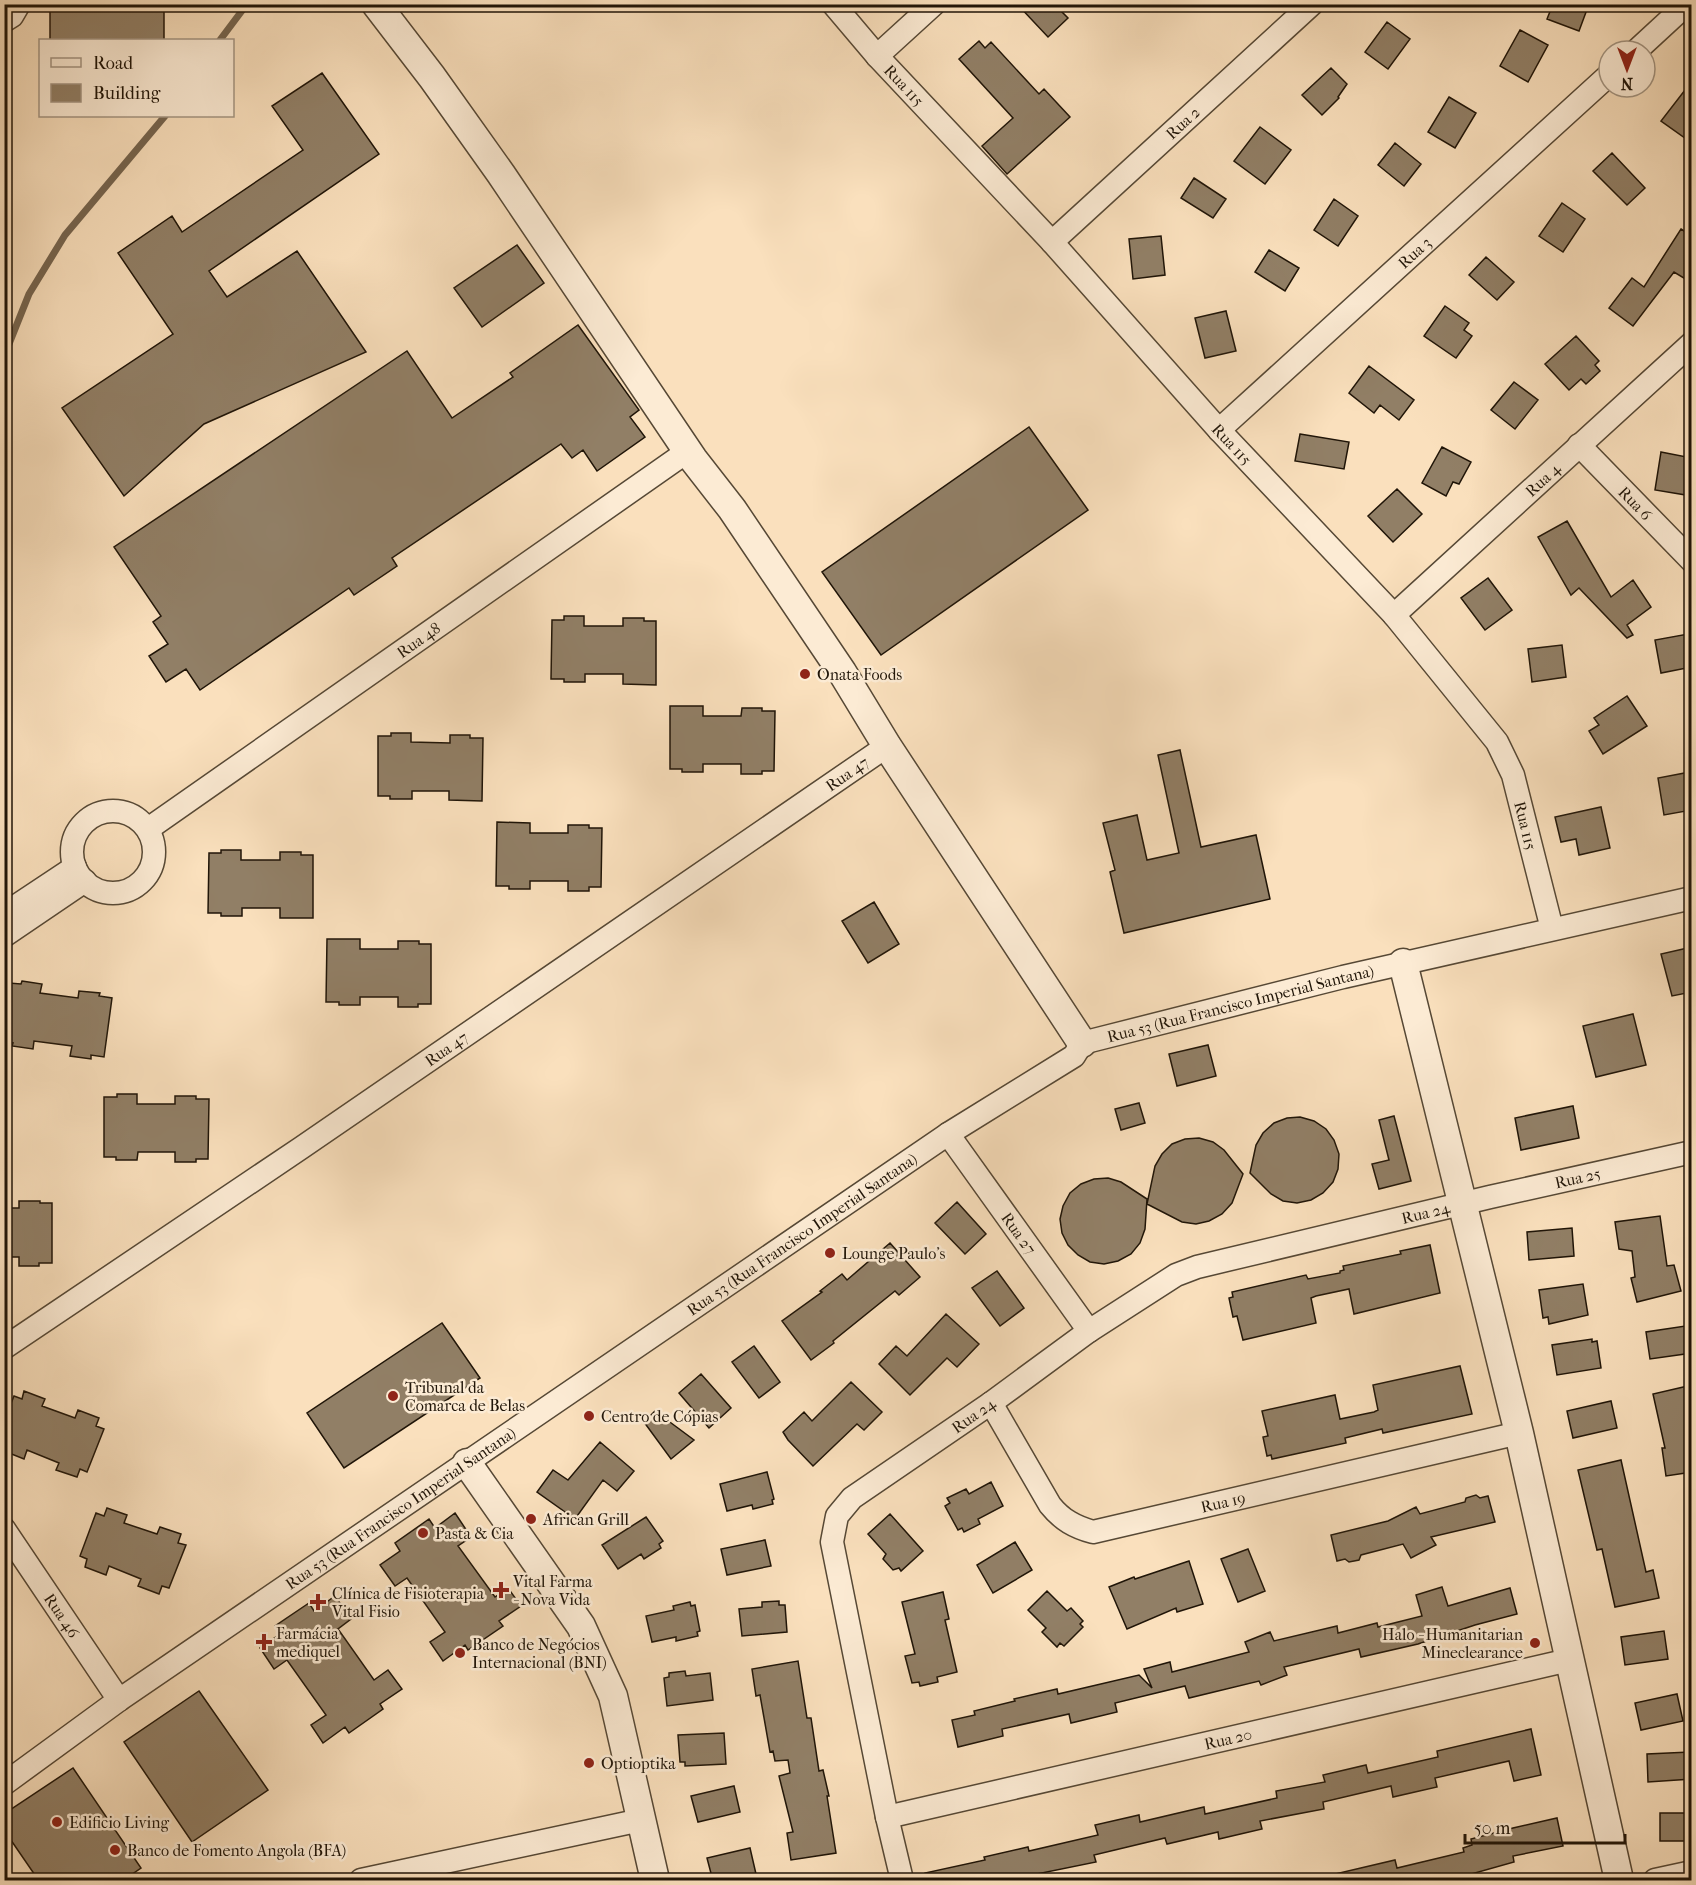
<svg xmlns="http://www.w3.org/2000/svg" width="1696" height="1885" viewBox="0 0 1696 1885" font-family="'IM FELL French Canon',serif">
  <rect width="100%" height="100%" fill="#fae0bd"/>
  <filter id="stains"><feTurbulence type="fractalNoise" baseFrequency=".00333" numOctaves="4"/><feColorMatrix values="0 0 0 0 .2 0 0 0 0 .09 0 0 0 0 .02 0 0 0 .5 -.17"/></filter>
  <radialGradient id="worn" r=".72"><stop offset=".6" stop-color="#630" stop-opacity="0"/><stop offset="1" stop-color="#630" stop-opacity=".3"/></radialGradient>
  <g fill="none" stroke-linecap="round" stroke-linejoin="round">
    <!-- stream -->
    <path stroke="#76654f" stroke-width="7" d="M220,40L247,4
      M5,354L29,294L65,235L165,116"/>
  </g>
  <!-- building -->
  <path fill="#917f66" stroke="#201508" stroke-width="1.5" d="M50,4H164V40H50Z
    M1017,4H1054L1068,18L1048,37Z
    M1553,4H1589L1579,31L1547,19Z
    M1387,22L1410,39L1388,69L1365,52Z
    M1520,30L1548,45L1528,82L1500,66Z
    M979,41L985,48L991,42L1039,94L1044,89L1070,117L1007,174L982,146L1013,118L959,59Z
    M1331,68L1347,84L1338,97L1339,98L1322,115L1302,95Z
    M322,73L379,154L209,271L227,297L297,251L366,352L204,424L124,496L62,408L173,334L118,253L172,216L182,232L303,150L272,106Z
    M1692,81V143L1661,121Z
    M1449,97L1476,113L1455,148L1428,132Z
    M1260,127L1291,150L1265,184L1234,161Z
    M1395,143L1421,164L1404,186L1378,165Z
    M1612,153L1645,188L1627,205L1593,171Z
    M1194,178L1226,199L1213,218L1181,198Z
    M1334,199L1358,216L1338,246L1314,230Z
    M1562,203L1585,219L1563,252L1539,236Z
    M1681,229L1692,236V283L1674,272L1633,326L1609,308L1632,278L1644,287Z
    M1161,236L1165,275L1133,279L1129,239Z
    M517,245L544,283L482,327L454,288Z
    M1269,250L1299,268L1285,291L1255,272Z
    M1486,257L1514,282L1497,300L1469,275Z
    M1445,306L1469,323L1464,330L1472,336L1456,358L1424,336Z
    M1226,311L1236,351L1205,358L1195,318Z
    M578,325L639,410L630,417L645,437L597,471L583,450L572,458L561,444L392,558L397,566L354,595L349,588L200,690L186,669L166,682L149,656L168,644L153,622L161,616L114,547L407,351L452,418L513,377L510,373Z
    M1576,336L1599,361L1595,365L1600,371L1586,384L1581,379L1569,390L1545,364Z
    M1369,366L1414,400L1399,420L1380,405L1374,413L1349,393Z
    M1514,382L1538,400L1515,429L1491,410Z
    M1029,427L1088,510L881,655L822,572Z
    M1300,434L1349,442L1344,469L1295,461Z
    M1442,447L1471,462L1459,484L1453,482L1446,496L1422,483Z
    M1661,452L1692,458V496L1655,490Z
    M1397,489L1422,514L1393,542L1368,516Z
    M1567,521L1611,597L1633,580L1651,607L1627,625L1633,635L1627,638L1579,588L1571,595L1538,537Z
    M1488,578L1512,610L1485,630L1461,598Z
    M564,616H584V626H623V618H644V621H656V685L623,684V674H585V682H564V679H551L552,620H564Z
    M1688,634L1692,653V667L1661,673L1655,640Z
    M1562,645L1566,677L1532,682L1528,649Z
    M1627,696L1647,726L1603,754L1589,731L1599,725L1594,718Z
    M670,706H703V716H741L742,708H762V711H775L774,771H762V774H741V764H703V772H682V769H670Z
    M391,733H411V742L450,743V735H470V738H483L482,801L449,800V791H412V799H390V796H378V736H391Z
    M1180,750L1201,847L1256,835L1270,899L1124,933L1110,872L1115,870L1103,823L1137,815L1147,860L1179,853L1158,755Z
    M1690,772L1692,810L1664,815L1658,778Z
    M1601,807L1610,848L1579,855L1576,839L1561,842L1555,817Z
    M497,822L530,823V833H568V825H589V828H602L601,887H589V891H568V881H530V889H509V886H496Z
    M221,850H241V860H280V852H301V855H313V918H280V908H242V916H221V913H208L209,853H221Z
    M874,902L899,944L868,963L842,921Z
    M327,939H360V949H398V941H419V944H431V1004H418V1007H398V997H360V1005H339V1002H326Z
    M1692,947V992L1672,996L1661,954Z
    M22,981L42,984L40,993L78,998L79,991L100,993L99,996L112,998L104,1057L91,1055V1059L70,1056L72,1046L34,1041L33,1049L12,1046L13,1043L4,1042V1015L9,983L21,984Z
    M1633,1014L1646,1065L1596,1077L1583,1026Z
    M1208,1045L1216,1076L1177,1086L1169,1054Z
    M117,1094H137V1104H175V1096H196V1099H209L208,1159H196V1162H175V1152H138L137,1160H116V1157H104V1097H117Z
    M1139,1103L1145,1123L1121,1130L1115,1109Z
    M1573,1106L1579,1138L1521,1150L1515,1118Z
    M1394,1116L1411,1181L1379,1189L1372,1164L1389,1160L1379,1120Z
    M1300,1117L1314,1121L1326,1129L1334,1140L1339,1154L1338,1169L1333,1182L1323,1193L1311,1200L1297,1203L1283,1201L1271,1194L1250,1173L1256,1145L1263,1133L1274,1123L1287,1118Z
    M1199,1138L1213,1142L1224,1150L1243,1174L1232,1203L1222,1214L1209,1221L1196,1224L1182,1222L1147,1204L1155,1166L1162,1154L1172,1144L1185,1139Z
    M1108,1178L1121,1182L1147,1199L1145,1229L1140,1243L1131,1254L1118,1261L1104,1264L1090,1262L1078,1255L1068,1245L1062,1233L1060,1219L1063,1206L1070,1193L1081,1184L1094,1179Z
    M19,1201H40V1203H52V1263H39V1266H19V1257H4V1208H19Z
    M957,1202L986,1234L965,1254L935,1223Z
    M1660,1216L1667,1266L1674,1265L1681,1291L1637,1302L1631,1278L1635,1277L1632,1251L1619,1249L1615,1222Z
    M1572,1228L1574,1256L1529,1260L1527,1232Z
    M890,1243L920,1277L899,1295L895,1291L833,1341L834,1343L811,1360L782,1321L822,1292L820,1291L842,1274L847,1280Z
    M1430,1245L1440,1293L1354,1314L1349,1289L1316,1296L1311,1298L1316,1323L1243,1340L1237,1316L1233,1317L1229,1298L1233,1297L1232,1292L1306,1275L1308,1279L1340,1273V1271L1344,1270L1343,1266L1401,1254L1400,1251Z
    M997,1271L1024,1308L1000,1326L972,1288Z
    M1583,1284L1588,1315L1549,1324L1548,1317L1543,1318L1539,1290Z
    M946,1314L979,1344L957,1367L947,1358L910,1395L879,1364L896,1346L907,1356Z
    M442,1323L480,1378L344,1468L307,1413Z
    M1692,1325V1353L1650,1359L1646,1332Z
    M1592,1339V1342L1597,1341L1601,1368L1557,1375L1552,1345Z
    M754,1346L780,1382L759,1398L732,1362Z
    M1460,1366L1472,1414L1383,1433L1382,1429L1349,1437L1345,1438L1346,1443L1272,1459L1271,1455L1267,1456L1263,1437L1268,1436L1262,1411L1335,1395L1340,1419L1374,1412L1378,1410L1373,1385Z
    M701,1374L731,1408L709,1428L679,1393Z
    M851,1382L882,1412L864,1430L857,1424L813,1466L788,1440L783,1432L804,1412L812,1421Z
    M1692,1385V1472L1666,1476L1662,1448H1665L1653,1394Z
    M24,1391L45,1399L42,1406L75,1418L78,1410L99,1418L96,1426L104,1429L87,1472L80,1469L77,1477L56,1470L59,1463L27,1450L24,1459L4,1451V1421L14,1396L22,1399Z
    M1611,1401L1617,1428L1573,1438L1567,1411Z
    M655,1411L694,1440L671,1459L644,1422Z
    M600,1442L634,1471L617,1491L603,1480L575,1519L537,1492L553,1470L568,1480Z
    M1621,1460L1646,1572L1653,1570L1659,1598L1615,1607L1602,1549L1597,1550L1578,1470Z
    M767,1472L774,1499L772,1500L773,1504L753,1509L752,1505L727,1511L720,1484Z
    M991,1482L1003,1506L978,1519L980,1524L964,1532L962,1528L958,1530L945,1506L950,1503L947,1498L966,1489L969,1494Z
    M1476,1495L1480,1498L1488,1496L1495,1522L1431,1537L1436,1545L1411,1558L1403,1544L1361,1555L1359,1560L1349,1562L1345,1559L1337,1561L1331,1535L1388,1521L1416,1507L1420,1514L1465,1502L1466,1498Z
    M107,1508L127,1515L124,1523L157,1534L160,1527L181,1534L178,1543L186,1545L169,1588L162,1586L159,1594L138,1586L141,1579L109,1566L106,1575L85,1567L87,1559L80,1556L96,1513L104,1516Z
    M455,1513L471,1537L458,1546L495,1597L508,1588L521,1606L499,1621L503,1626L468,1650L465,1645L443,1661L430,1642L445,1632L407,1578L395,1586L380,1565L400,1551L395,1543L429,1519L435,1528Z
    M890,1514L923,1551L901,1571L899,1568L893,1570L883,1559L886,1554L868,1534Z
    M646,1517L663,1541L659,1544L661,1548L644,1559L641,1554L618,1569L602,1545Z
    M765,1540L771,1566L727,1575L721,1549Z
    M1015,1542L1032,1570L993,1593L977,1565Z
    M1248,1549L1265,1591L1238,1602L1221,1559Z
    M1189,1561L1203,1604L1177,1612L1176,1608L1127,1629L1109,1587L1134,1577L1135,1579Z
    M1442,1587L1448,1606L1510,1588L1517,1614L1475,1625L1418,1644L1361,1657L1359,1649L1284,1667L1287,1675L1261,1685L1259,1681L1189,1698L1185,1686L1115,1703L1117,1712L1071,1723L1069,1714L1002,1729L1003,1736L958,1747L952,1720L975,1715L974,1711L1015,1701L1014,1699L1057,1689L1058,1694L1139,1675L1152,1688L1144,1669L1170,1662L1172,1672L1249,1652L1245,1642L1270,1632L1274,1641L1337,1626L1338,1633L1377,1623L1378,1627L1422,1616L1416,1595Z
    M1047,1591L1067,1611L1071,1608L1083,1621L1080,1624L1083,1627L1064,1646L1060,1643L1057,1647L1042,1632L1046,1628L1028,1610Z
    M943,1592L949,1619L945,1620L957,1672L937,1677L938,1682L920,1686L919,1682L912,1683L905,1656L915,1654L902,1602Z
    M335,1596L351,1619L338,1629L374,1680L388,1670L402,1689L380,1704L383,1709L349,1733L345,1727L323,1743L311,1725L326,1715L287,1660L274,1669L260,1648L280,1634L275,1626L309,1603L314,1611Z
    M779,1601V1605H785L787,1632L742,1636L739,1609L762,1607V1602Z
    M690,1602L691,1606L695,1605L700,1631L697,1632L698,1636L676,1641V1637L652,1642L646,1616L674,1610L673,1606Z
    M1664,1631L1668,1659L1625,1665L1621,1637Z
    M798,1661L807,1718H811L819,1771L823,1770L829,1796H827L836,1853L791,1860L787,1833L793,1832L779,1776L790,1773L788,1760L775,1761L773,1751L770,1752L760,1695L756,1696L752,1669Z
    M685,1671L686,1676L710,1673L713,1700L667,1706L664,1678L669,1677V1673Z
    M199,1691L268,1790L192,1842L124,1742Z
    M1677,1694L1683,1721L1641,1730L1635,1703Z
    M1531,1729L1541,1775L1514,1781L1509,1761L1435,1778L1437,1787L1393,1797L1391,1786L1323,1802L1324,1809L1260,1821L1262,1829L1219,1839L1218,1832L1167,1844L1165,1838L1094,1855L1096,1862L1002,1881H926L925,1873L985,1860L984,1857L1028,1847L1029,1851L1098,1835L1095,1825L1139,1815L1140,1822L1204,1807L1205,1814L1277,1798L1276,1791L1325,1782L1323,1775L1366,1765L1368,1773L1438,1757L1437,1751Z
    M724,1733L726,1764L685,1766V1762H680L678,1735Z
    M1690,1752L1692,1779L1648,1782L1647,1754Z
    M73,1768L141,1868L122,1881H39L4,1830V1814Z
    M734,1786L740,1812L698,1822L691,1796Z
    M1660,1813H1692V1841H1660Z
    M1557,1818L1563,1846L1513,1856L1514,1862L1457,1878V1881H1336L1335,1874L1395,1860L1397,1868L1464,1852L1463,1848L1472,1845L1471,1839L1513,1828Z
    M750,1848L756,1874L726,1881H713L707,1858Z"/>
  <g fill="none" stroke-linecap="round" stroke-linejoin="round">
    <defs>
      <g id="minor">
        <path id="s1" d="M833,4L877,56L1052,242L1219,430L1394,615L1497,742L1513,775L1552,929"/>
        <path d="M4,21L12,16L19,4"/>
        <path d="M1636,51L1687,4"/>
        <path d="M877,56L934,4"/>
        <path id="s2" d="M1052,242L1312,4"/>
        <path id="s3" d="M1219,430L1609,75"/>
        <path id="s4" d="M1579,445L1692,561"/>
        <path id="s5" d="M1394,615L1692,343"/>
        <circle cx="113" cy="852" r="41"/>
        <path id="s6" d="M148,829L688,451"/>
        <path d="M4,914L75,867"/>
        <path d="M4,936L85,881"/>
        <path id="s7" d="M948,1134L1089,1331"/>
        <path id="s8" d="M4,1348L301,1148L887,746"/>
        <path id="s9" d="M991,1403L1050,1505C1062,1520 1075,1527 1093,1532L1519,1433"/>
        <path id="s10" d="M4,1529L119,1700"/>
        <path id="s11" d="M4,1784L119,1700L948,1134L1074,1056L1082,1043L1343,977L1692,898"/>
        <path id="s12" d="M887,1817L1569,1660"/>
        <path d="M361,1880L641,1820"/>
        <path id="s13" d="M902,1880L887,1817L832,1542L837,1516L852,1498L991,1403L1089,1331L1176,1275L1197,1267L1490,1197L1692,1152"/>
        <path d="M1655,1880L1692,1872"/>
      </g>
      <path id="tertiary" d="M376,4L432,77L501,174L693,459L732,509L842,672L887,746L1082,1043
        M1403,963L1519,1433L1619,1880
        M467,1463L581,1626L613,1696L619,1722L655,1880"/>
    </defs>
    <!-- minor casing -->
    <use href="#minor" stroke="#564835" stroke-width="25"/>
    <!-- tertiary casing -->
    <use href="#tertiary" stroke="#564835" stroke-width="31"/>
    <!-- minor -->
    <use href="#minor" stroke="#fcebd4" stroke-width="22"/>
    <!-- tertiary -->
    <use href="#tertiary" stroke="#fcebd4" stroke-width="28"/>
  </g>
  <!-- markers -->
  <g fill="#8f2418" stroke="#fcebd4" stroke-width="2">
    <circle cx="805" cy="674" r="6"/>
    <circle cx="830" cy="1253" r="6"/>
    <circle cx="393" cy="1396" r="6"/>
    <circle cx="589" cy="1416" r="6"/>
    <circle cx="531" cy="1519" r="6"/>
    <circle cx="423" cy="1533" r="6"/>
    <path d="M498 1581h6v6h6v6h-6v6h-6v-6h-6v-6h6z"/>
    <path d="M315 1593h6v6h6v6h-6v6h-6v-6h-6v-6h6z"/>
    <path d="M261 1633h6v6h6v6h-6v6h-6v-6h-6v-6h6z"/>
    <circle cx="1535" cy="1643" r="6"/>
    <circle cx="460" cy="1653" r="6"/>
    <circle cx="589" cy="1763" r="6"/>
    <circle cx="57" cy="1822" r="6"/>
    <circle cx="115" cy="1850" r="6"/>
  </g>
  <g text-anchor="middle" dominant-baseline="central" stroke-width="5" stroke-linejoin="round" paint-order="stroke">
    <!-- street labels -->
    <g font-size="16" fill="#201508" stroke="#fcebd4">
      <text stroke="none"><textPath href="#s1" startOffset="108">Rua 115</textPath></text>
      <text stroke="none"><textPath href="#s2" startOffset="177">Rua 2</textPath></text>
      <text stroke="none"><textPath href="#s3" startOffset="264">Rua 3</textPath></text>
      <text stroke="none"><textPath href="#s1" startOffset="594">Rua 115</textPath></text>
      <text stroke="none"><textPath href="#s5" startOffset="201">Rua 4</textPath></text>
      <text stroke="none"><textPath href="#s4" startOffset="81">Rua 6</textPath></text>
      <text stroke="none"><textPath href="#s6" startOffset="330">Rua 48</textPath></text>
      <text stroke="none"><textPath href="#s8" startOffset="1020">Rua 47</textPath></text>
      <text stroke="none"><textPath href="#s1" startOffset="1082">Rua 115</textPath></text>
      <text stroke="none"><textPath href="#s11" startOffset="1473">Rua 53 (Rua Francisco Imperial Santana)</textPath></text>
      <text stroke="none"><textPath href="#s8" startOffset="534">Rua 47</textPath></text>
      <text stroke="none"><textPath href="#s13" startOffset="1202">Rua 25</textPath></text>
      <text stroke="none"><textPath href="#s13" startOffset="1046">Rua 24</textPath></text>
      <text stroke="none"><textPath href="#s7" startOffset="122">Rua 27</textPath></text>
      <text stroke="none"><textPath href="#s11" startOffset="969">Rua 53 (Rua Francisco Imperial Santana)</textPath></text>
      <text stroke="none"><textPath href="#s13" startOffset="542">Rua 24</textPath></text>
      <text stroke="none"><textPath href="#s9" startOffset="303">Rua 19</textPath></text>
      <text stroke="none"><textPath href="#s11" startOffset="483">Rua 53 (Rua Francisco Imperial Santana)</textPath></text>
      <text stroke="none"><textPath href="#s10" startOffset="104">Rua 46</textPath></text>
      <text stroke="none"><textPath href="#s12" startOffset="350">Rua 20</textPath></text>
    </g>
    <!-- poi labels -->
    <g font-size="16" fill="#201508" stroke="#fcebd4" text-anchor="start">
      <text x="817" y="674">Onata Foods</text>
      <text x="842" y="1253">Lounge Paulo's</text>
      <text x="405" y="1387">Tribunal da<tspan x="405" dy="18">Comarca de Belas</tspan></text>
      <text x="601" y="1416">Centro de Cópias</text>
      <text x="543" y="1519">African Grill</text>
      <text x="435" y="1533">Pasta &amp; Cia</text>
      <text x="513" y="1581">Vital Farma<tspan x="513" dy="18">- Nova Vida</tspan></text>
      <text x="332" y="1593">Clínica de Fisioterapia<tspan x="332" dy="18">Vital Fisio</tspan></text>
      <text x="276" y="1633">Farmácia<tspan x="276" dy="18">mediquel</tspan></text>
      <text x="1523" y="1634" text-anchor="end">Halo - Humanitarian<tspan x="1523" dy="18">Mineclearance</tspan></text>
      <text x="472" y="1644">Banco de Negócios<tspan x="472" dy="18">Internacional (BNI)</tspan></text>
      <text x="601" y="1763">Optioptika</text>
      <text x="69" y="1822">Edificio Living</text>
      <text x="127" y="1850">Banco de Fomento Angola (BFA)</text>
    </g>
  </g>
  <!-- margin -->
  <rect width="1696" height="1885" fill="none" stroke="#fae0bd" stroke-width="24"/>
  <rect x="6" y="6" width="1684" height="1873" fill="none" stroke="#201508" stroke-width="3"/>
  <rect x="12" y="12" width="1672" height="1861" fill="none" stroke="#201508" stroke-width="1.5"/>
  <!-- legend -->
  <rect x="39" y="39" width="195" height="78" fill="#fcebd4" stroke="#a49582" stroke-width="1.5"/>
  <rect x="51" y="58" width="30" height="9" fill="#fcebd4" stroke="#a49582" stroke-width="1.5"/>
  <text x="93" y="69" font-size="18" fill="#201508">Road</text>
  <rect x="51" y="84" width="30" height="18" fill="#917f66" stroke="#a49582" stroke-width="1.5"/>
  <text x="93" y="99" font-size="18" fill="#201508">Building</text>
  <!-- north arrow -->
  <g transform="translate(1627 69) rotate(180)"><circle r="28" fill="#fcebd4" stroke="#a49582" stroke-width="1.5"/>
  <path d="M0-4.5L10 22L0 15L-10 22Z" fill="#8f2418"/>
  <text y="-9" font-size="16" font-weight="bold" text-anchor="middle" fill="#201508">N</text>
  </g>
  <!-- scale -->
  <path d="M1465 1834v9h160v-9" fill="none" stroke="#201508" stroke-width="3"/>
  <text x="1474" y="1834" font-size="18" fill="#201508" stroke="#fcebd4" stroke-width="4.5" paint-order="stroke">50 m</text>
  <rect width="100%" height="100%" filter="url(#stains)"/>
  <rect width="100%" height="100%" fill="url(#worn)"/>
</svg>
